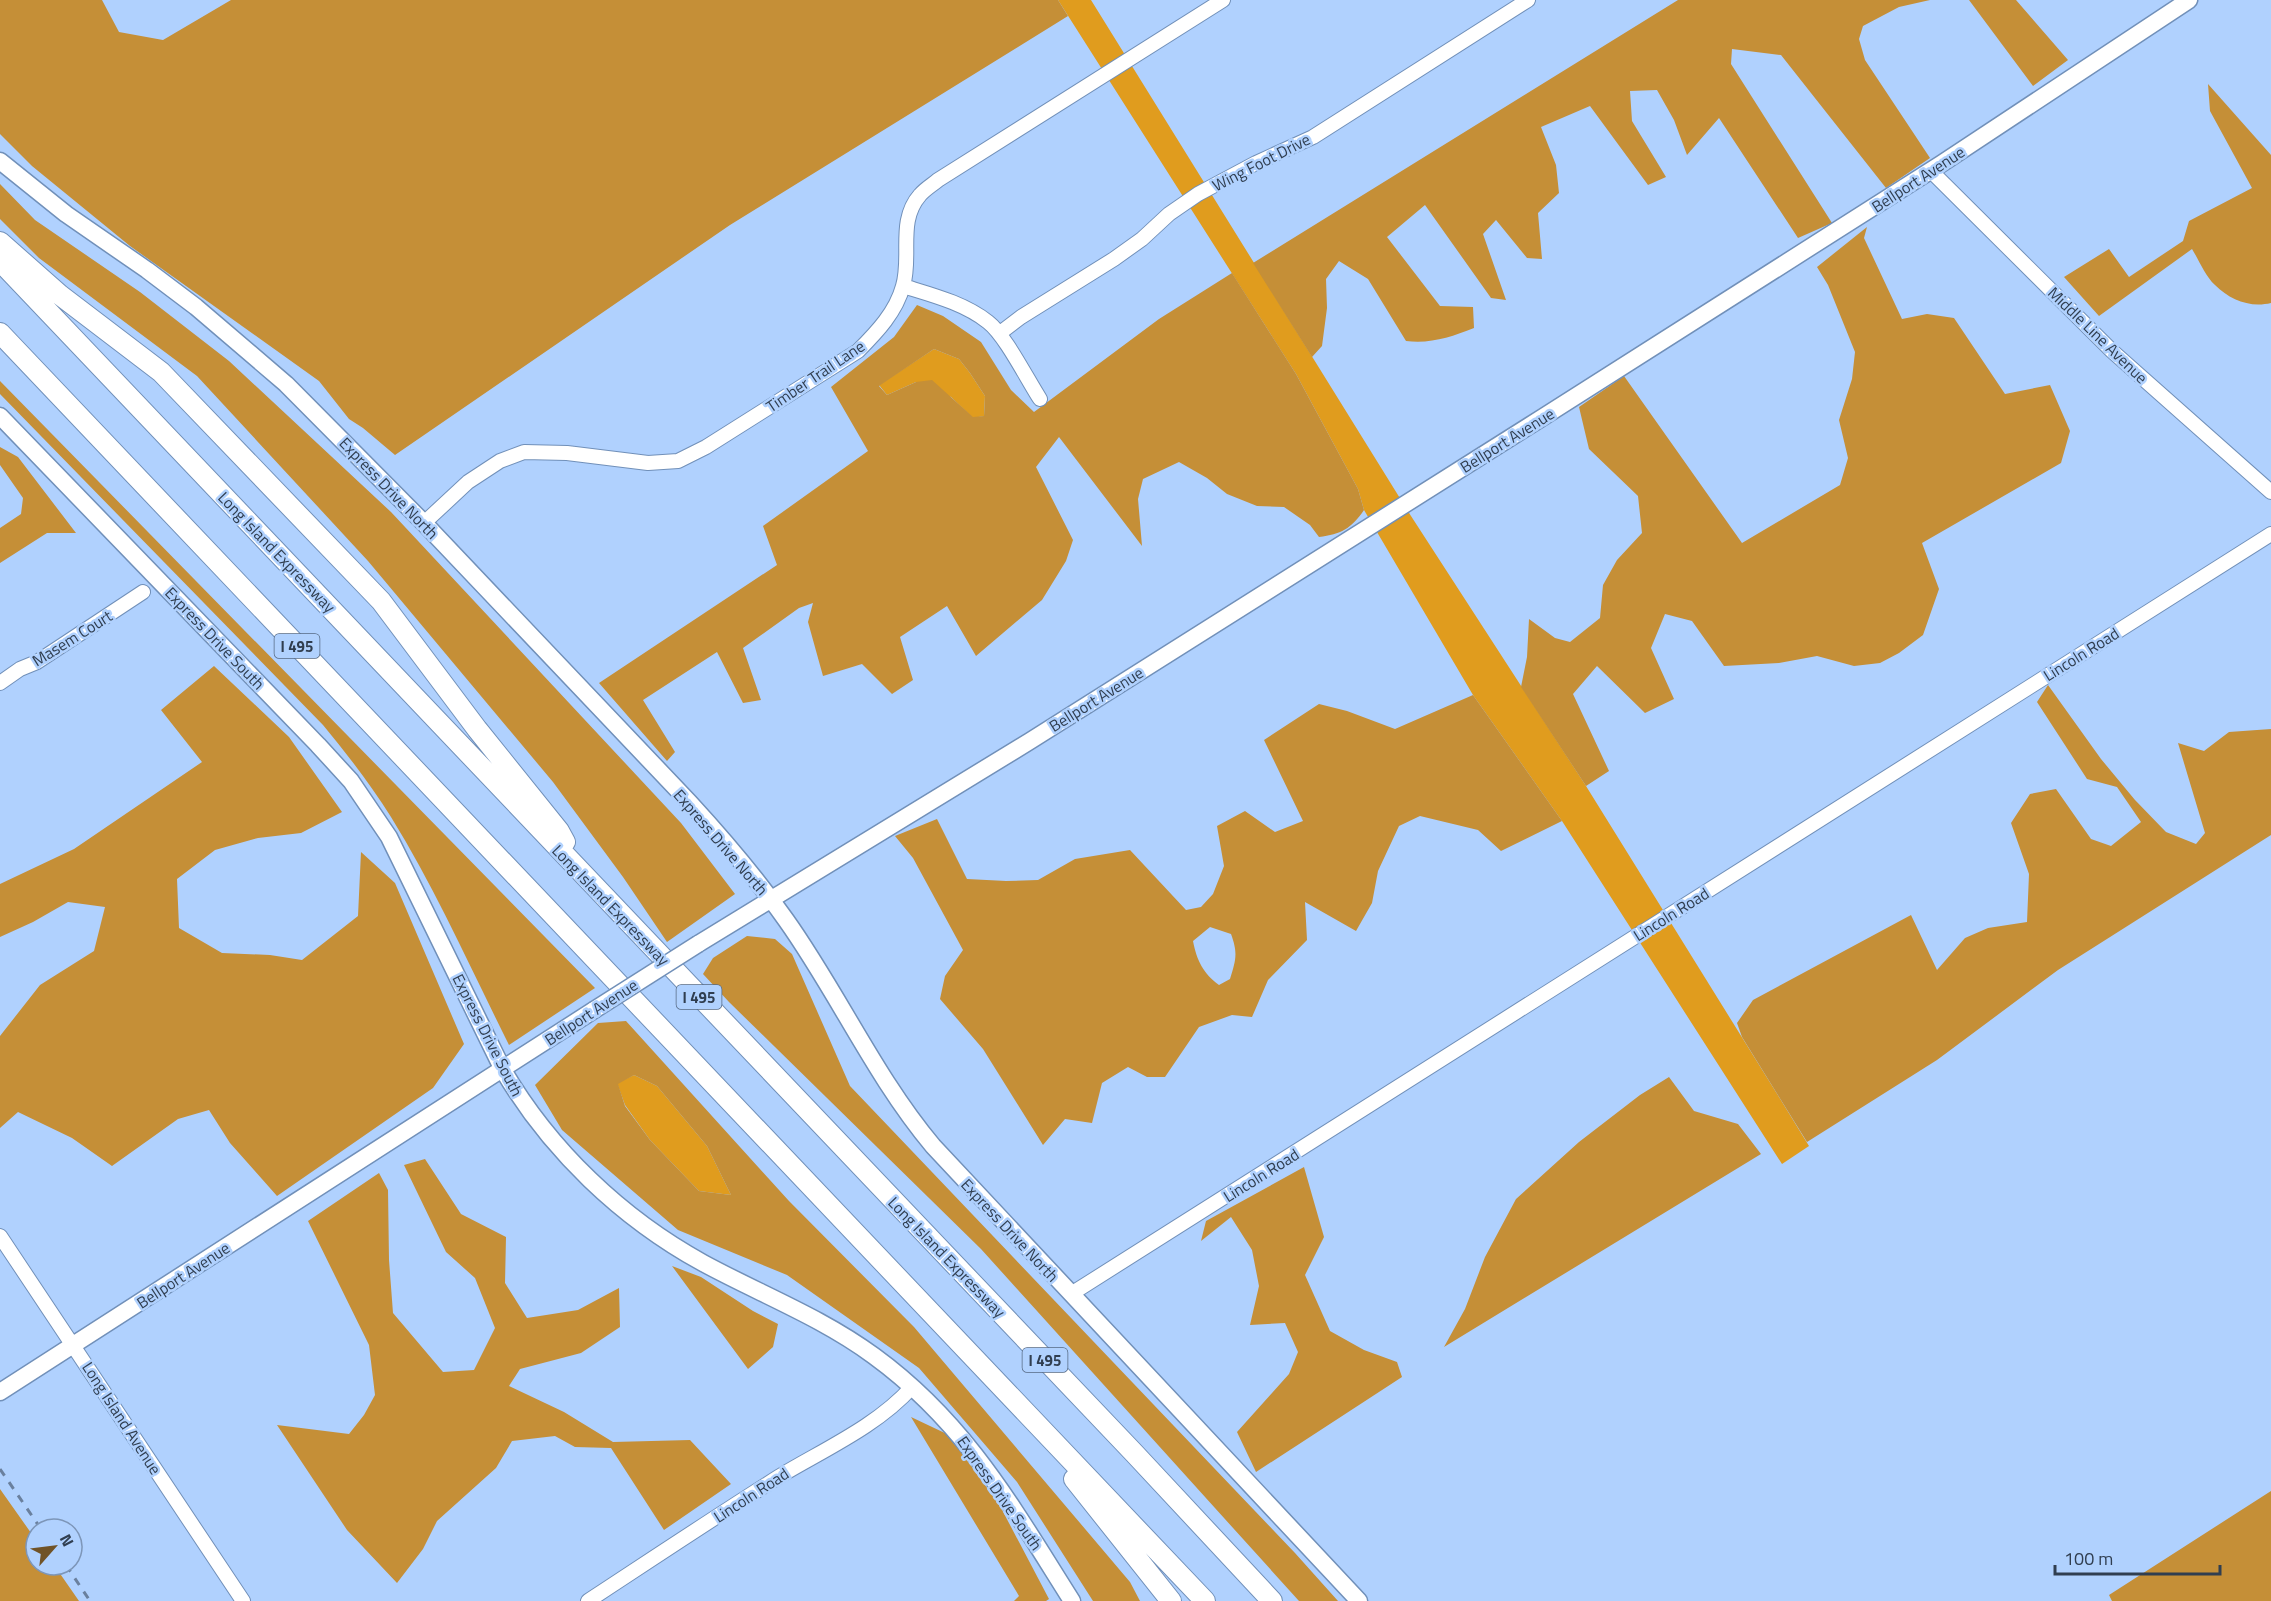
<svg xmlns="http://www.w3.org/2000/svg" width="2271" height="1601" viewBox="0 0 2271 1601" font-family="'Titillium Web',sans-serif">
  <rect width="100%" height="100%" fill="#b0d1fe"/>
  <!-- green -->
  <path fill="#e09c1e" d="M1058,0H1091L1411,516L1586,786L1779,1097L1809,1146L1782,1164L1562,821L1473,695L1364,510L1358,489L1296,374Z
    M934,349L959,359L970,373L985,396L984,416L973,418L951,397L916,382L887,395L879,385Z
    M634,1075L657,1086L707,1146L731,1195L699,1191L650,1140L625,1105L617,1083Z"/>
  <!-- forest -->
  <path fill="#c58f37" fill-rule="evenodd" d="M0,0H102L119,32L163,40L231,0H1058L1068,16L730,225L395,455L363,428L349,419L319,381L130,246L32,166L0,134Z
    M1678,0H1930L1899,7L1863,26L1859,39L1865,60L1930,158L1886,188L1781,55L1732,49L1731,64L1832,223L1798,238L1719,118L1687,155L1674,120L1657,90L1630,91L1632,121L1666,177L1648,185L1590,106L1541,127L1556,165L1559,193L1538,213L1542,259L1527,258L1496,220L1483,234L1506,300L1491,298L1425,205L1387,237L1440,306L1473,307L1474,328C1451,337 1431,344 1406,341L1368,279L1339,261L1326,279L1327,308L1322,346L1312,357L1253,263Z
    M1969,0H2016L2068,60L2033,86Z
    M2208,84L2271,155V303C2250,308 2230,300 2215,285C2205,276 2199,260 2192,249L2099,316L2064,277L2109,249L2129,277L2183,241L2189,221L2252,188L2210,111Z
    M0,184L35,220L140,292L229,361L391,512L681,823L735,894L667,942L623,877L553,782L368,561L197,376L39,258L0,219Z
    M1867,227L1864,238L1902,319L1927,314L1954,318L2005,394L2050,385L2070,431L2061,463L1922,543L1939,589L1923,635L1899,653L1880,663L1854,666L1817,656L1779,663L1724,666L1692,621L1665,614L1651,648L1674,699L1645,713L1597,666L1573,694L1609,771L1586,786L1521,687L1527,657L1529,619L1555,638L1570,642L1600,618L1603,585L1617,560L1642,533L1638,496L1589,449L1579,407L1624,376L1742,543L1840,485L1848,458L1839,420L1852,379L1855,352L1828,285L1817,267Z
    M1232,273L1296,374L1358,489L1364,510C1351,529 1341,534 1319,537L1310,525L1284,507L1257,506L1227,494L1207,478L1179,462L1143,479L1138,499L1142,546L1059,437L1036,467L1073,540L1066,561L1042,600L976,656L947,606L900,637L913,680L892,694L862,664L823,676L808,622L813,603L799,608L743,648L761,700L743,703L717,652L643,700L675,752L667,761L599,683L777,565L763,526L868,451L831,387L894,337L917,305L943,316L981,342L1011,390L1034,412L1159,319ZM934,349L959,359L970,373L985,396L984,416L973,417L932,380L916,382L887,395L879,386Z
    M0,381L595,988L509,1045C471,969 436,890 391,817C371,785 347,754 323,725L0,394Z
    M0,447L18,457L76,533H47L0,563V528L21,514L23,498L0,465Z
    M214,666L289,737L342,812L301,833L258,838L215,850L177,879L179,928L222,953L270,955L302,960L358,916L361,852L395,883L464,1044L433,1088L277,1196L230,1143L209,1110L178,1119L112,1166L72,1138L18,1112L0,1128V1036L40,985L94,951L105,907L68,902L33,922L0,937V884L74,849L202,762L161,710Z
    M2048,685L2101,759L2135,800L2166,832L2196,844L2205,833L2178,743L2204,751L2229,732L2271,729V835L2058,970L1937,1060L1807,1142L1742,1037L1737,1023L1753,1000L1911,915L1937,970L1965,938L1988,928L2027,922L2029,874L2011,823L2030,794L2056,789L2091,839L2111,846L2141,822L2117,787L2087,779L2037,702Z
    M1473,695L1562,821L1501,851L1478,830L1420,816L1399,826L1378,871L1372,903L1356,931L1305,902L1307,940L1268,980L1252,1017L1232,1015L1199,1027L1165,1077H1147L1128,1067L1102,1083L1092,1123L1065,1119L1043,1145L983,1049L940,999L945,976L963,950L913,858L895,836L937,819L967,879L1006,881L1038,880L1075,859L1130,850L1186,910L1201,907L1213,894L1224,866L1217,826L1245,811L1275,832L1303,821L1264,740L1319,704L1347,711L1395,729ZM1210,927L1231,934C1238,953 1236,960 1230,979L1219,985C1203,973 1197,961 1193,941Z
    M747,936L775,939L792,954L850,1086L1295,1553L1338,1601H1299L981,1249L729,1002L703,974L713,958Z
    M626,1021L789,1201L914,1327L1130,1582L1140,1601H1093L1017,1482L919,1368L787,1275L678,1230L562,1130L535,1085L598,1023ZM634,1075L657,1086L707,1146L731,1195L699,1191L650,1140L625,1106L618,1084Z
    M1669,1077L1694,1111L1738,1124L1761,1154L1444,1347L1465,1309L1485,1257L1516,1199L1579,1142L1640,1095Z
    M425,1159L461,1214L506,1237L505,1283L527,1318L578,1310L619,1288L620,1327L581,1353L520,1369L509,1386L564,1412L613,1442L690,1440L731,1484L664,1530L611,1448L575,1447L555,1436L512,1441L496,1468L437,1521L423,1549L397,1583L347,1530L277,1425L349,1434L364,1415L375,1395L369,1345L308,1221L379,1173L388,1190L389,1260L393,1313L443,1372L474,1370L495,1328L475,1278L446,1252L404,1165Z
    M1304,1167L1324,1237L1305,1275L1330,1331L1364,1350L1397,1362L1402,1377L1256,1472L1237,1432L1289,1374L1298,1352L1285,1323L1250,1325L1259,1286L1252,1250L1231,1217L1201,1241L1206,1221Z
    M672,1266L701,1277L753,1311L778,1324L773,1347L748,1369Z
    M911,1417L949,1435L1000,1506L1049,1599L1046,1601H1014L1019,1596Z
    M0,1489L36,1540V1565H54L79,1601H0Z
    M2271,1491V1601H2112L2109,1595Z"/>
  <g fill="none" stroke-linecap="round" stroke-linejoin="round">
    <defs>
      <path id="minor" d="M1931,171L2112,351L2271,492
        M903,286C932,295 964,303 988,322C1005,335 1027,379 1040,399
        M1000,333L1021,317L1114,259L1142,239L1169,214L1198,194L1256,163L1313,137L1528,0
        M424,523L468,482L500,461L524,452L567,453L648,463L678,461L706,447L858,351C877,332 896,312 903,286C912,256 897,221 920,195C925,189 932,185 938,180L1223,0
        M0,683L20,669L37,662L143,592
        M0,1236L243,1601
        M1071,1294L2271,534
        M588,1601C652,1559 715,1517 780,1476C825,1449 877,1426 912,1387"/>
      <path id="major" d="M0,161L66,214L147,270L196,307L286,384L424,523L690,803C724,840 757,879 786,920C838,993 875,1077 933,1146L1359,1601
        M0,416L318,745L351,781L389,837L503,1070C550,1150 621,1218 703,1263C760,1294 821,1317 874,1356C966,1423 1013,1508 1072,1601
        M698,944L1030,741L1540,419L1941,164L2189,0
        M0,1392L594,1010"/>
      <path id="highway" d="M0,242L60,295L161,372L381,601L477,729L559,831L565,842
        M0,261L1134,1453L1272,1601
        M0,333L1205,1601
        M1074,1479L1171,1601"/>
    </defs>
    <!-- minor casing -->
    <use href="#minor" stroke="#7190b9" stroke-width="16"/>
    <!-- major casing -->
    <use href="#major" stroke="#7190b9" stroke-width="19"/>
    <!-- highway casing -->
    <use href="#highway" stroke="#7190b9" stroke-width="22"/>
    <!-- minor -->
    <use href="#minor" stroke="#fff" stroke-width="14"/>
    <!-- major -->
    <use href="#major" stroke="#fff" stroke-width="16"/>
    <!-- highway -->
    <use href="#highway" stroke="#fff" stroke-width="20"/>
    <!-- rail -->
    <path stroke="#6a809e" stroke-width="3" stroke-dasharray="8 8" stroke-linecap="butt" d="M0,1469L41,1529
      M66,1565L90,1601"/>
    <defs>
      <path id="major-bridge" d="M594,1010L698,944"/>
    </defs>
    <!-- major-bridge casing -->
    <use href="#major-bridge" stroke="#7190b9" stroke-width="19" stroke-linecap="butt"/>
    <!-- major-bridge -->
    <use href="#major-bridge" stroke="#fff" stroke-width="16"/>
  </g>
  <g text-anchor="middle" dominant-baseline="central" stroke-width="5" stroke-linejoin="round" paint-order="stroke">
    <!-- shield labels -->
    <g fill="#b0d1fe" stroke="#566a84" stroke-width="1.5">
      <rect x="274.5" y="634" width="45" height="24" rx="4.5"/>
      <rect x="676.5" y="985" width="45" height="24" rx="4.5"/>
      <rect x="1022.5" y="1348" width="45" height="24" rx="4.5"/>
    </g>
    <g font-size="15" font-weight="bold" fill="#303e50">
      <text x="297" y="646">I 495</text>
      <text x="699" y="997">I 495</text>
      <text x="1045" y="1360">I 495</text>
    </g>
    <!-- street labels -->
    <g font-size="16" fill="#303e50" stroke="#b0d1fe">
      <text transform="translate(1261 162) rotate(-27)">Wing Foot Drive</text>
      <text transform="translate(1918 179) rotate(-33)">Bellport Avenue</text>
      <text transform="translate(2098 335) rotate(44)">Middle Line Avenue</text>
      <text transform="translate(815 376) rotate(-34)">Timber Trail Lane</text>
      <text transform="translate(1507 440) rotate(-32)">Bellport Avenue</text>
      <text transform="translate(389 488) rotate(46)">Express Drive North</text>
      <text transform="translate(277 552) rotate(46)">Long Island Expressway</text>
      <text transform="translate(72 638) rotate(-32)">Masem Court</text>
      <text transform="translate(215 638) rotate(46)">Express Drive South</text>
      <text transform="translate(2081 654) rotate(-32)">Lincoln Road</text>
      <text transform="translate(1096 699) rotate(-32)">Bellport Avenue</text>
      <text transform="translate(721 842) rotate(49)">Express Drive North</text>
      <text transform="translate(611 905) rotate(46)">Long Island Expressway</text>
      <text transform="translate(1671 914) rotate(-32)">Lincoln Road</text>
      <text transform="translate(591 1012) rotate(-33)">Bellport Avenue</text>
      <text transform="translate(488 1035) rotate(63)">Express Drive South</text>
      <text transform="translate(1261 1175) rotate(-32)">Lincoln Road</text>
      <text transform="translate(1010 1230) rotate(47)">Express Drive North</text>
      <text transform="translate(947 1257) rotate(46)">Long Island Expressway</text>
      <text transform="translate(183 1275) rotate(-33)">Bellport Avenue</text>
      <text transform="translate(122 1418) rotate(57)">Long Island Avenue</text>
      <text transform="translate(1000 1493) rotate(55)">Express Drive South</text>
      <text transform="translate(751 1495) rotate(-33)">Lincoln Road</text>
    </g>
  </g>
  <!-- north arrow -->
  <g transform="translate(54 1547) rotate(62)"><circle r="28" fill="#b0d1fe" stroke="#7d96b8" stroke-width="1.5"/>
  <path d="M0-4.5L10 22L0 15L-10 22Z" fill="#705327"/>
  <text y="-9" font-size="16" font-weight="bold" text-anchor="middle" fill="#303e50">N</text>
  </g>
  <!-- scale -->
  <path d="M2055 1565v9h165v-9" fill="none" stroke="#303e50" stroke-width="3"/>
  <text x="2064" y="1565" font-size="18" fill="#303e50" stroke="#b0d1fe" stroke-width="4.5" paint-order="stroke">100 m</text>
</svg>
